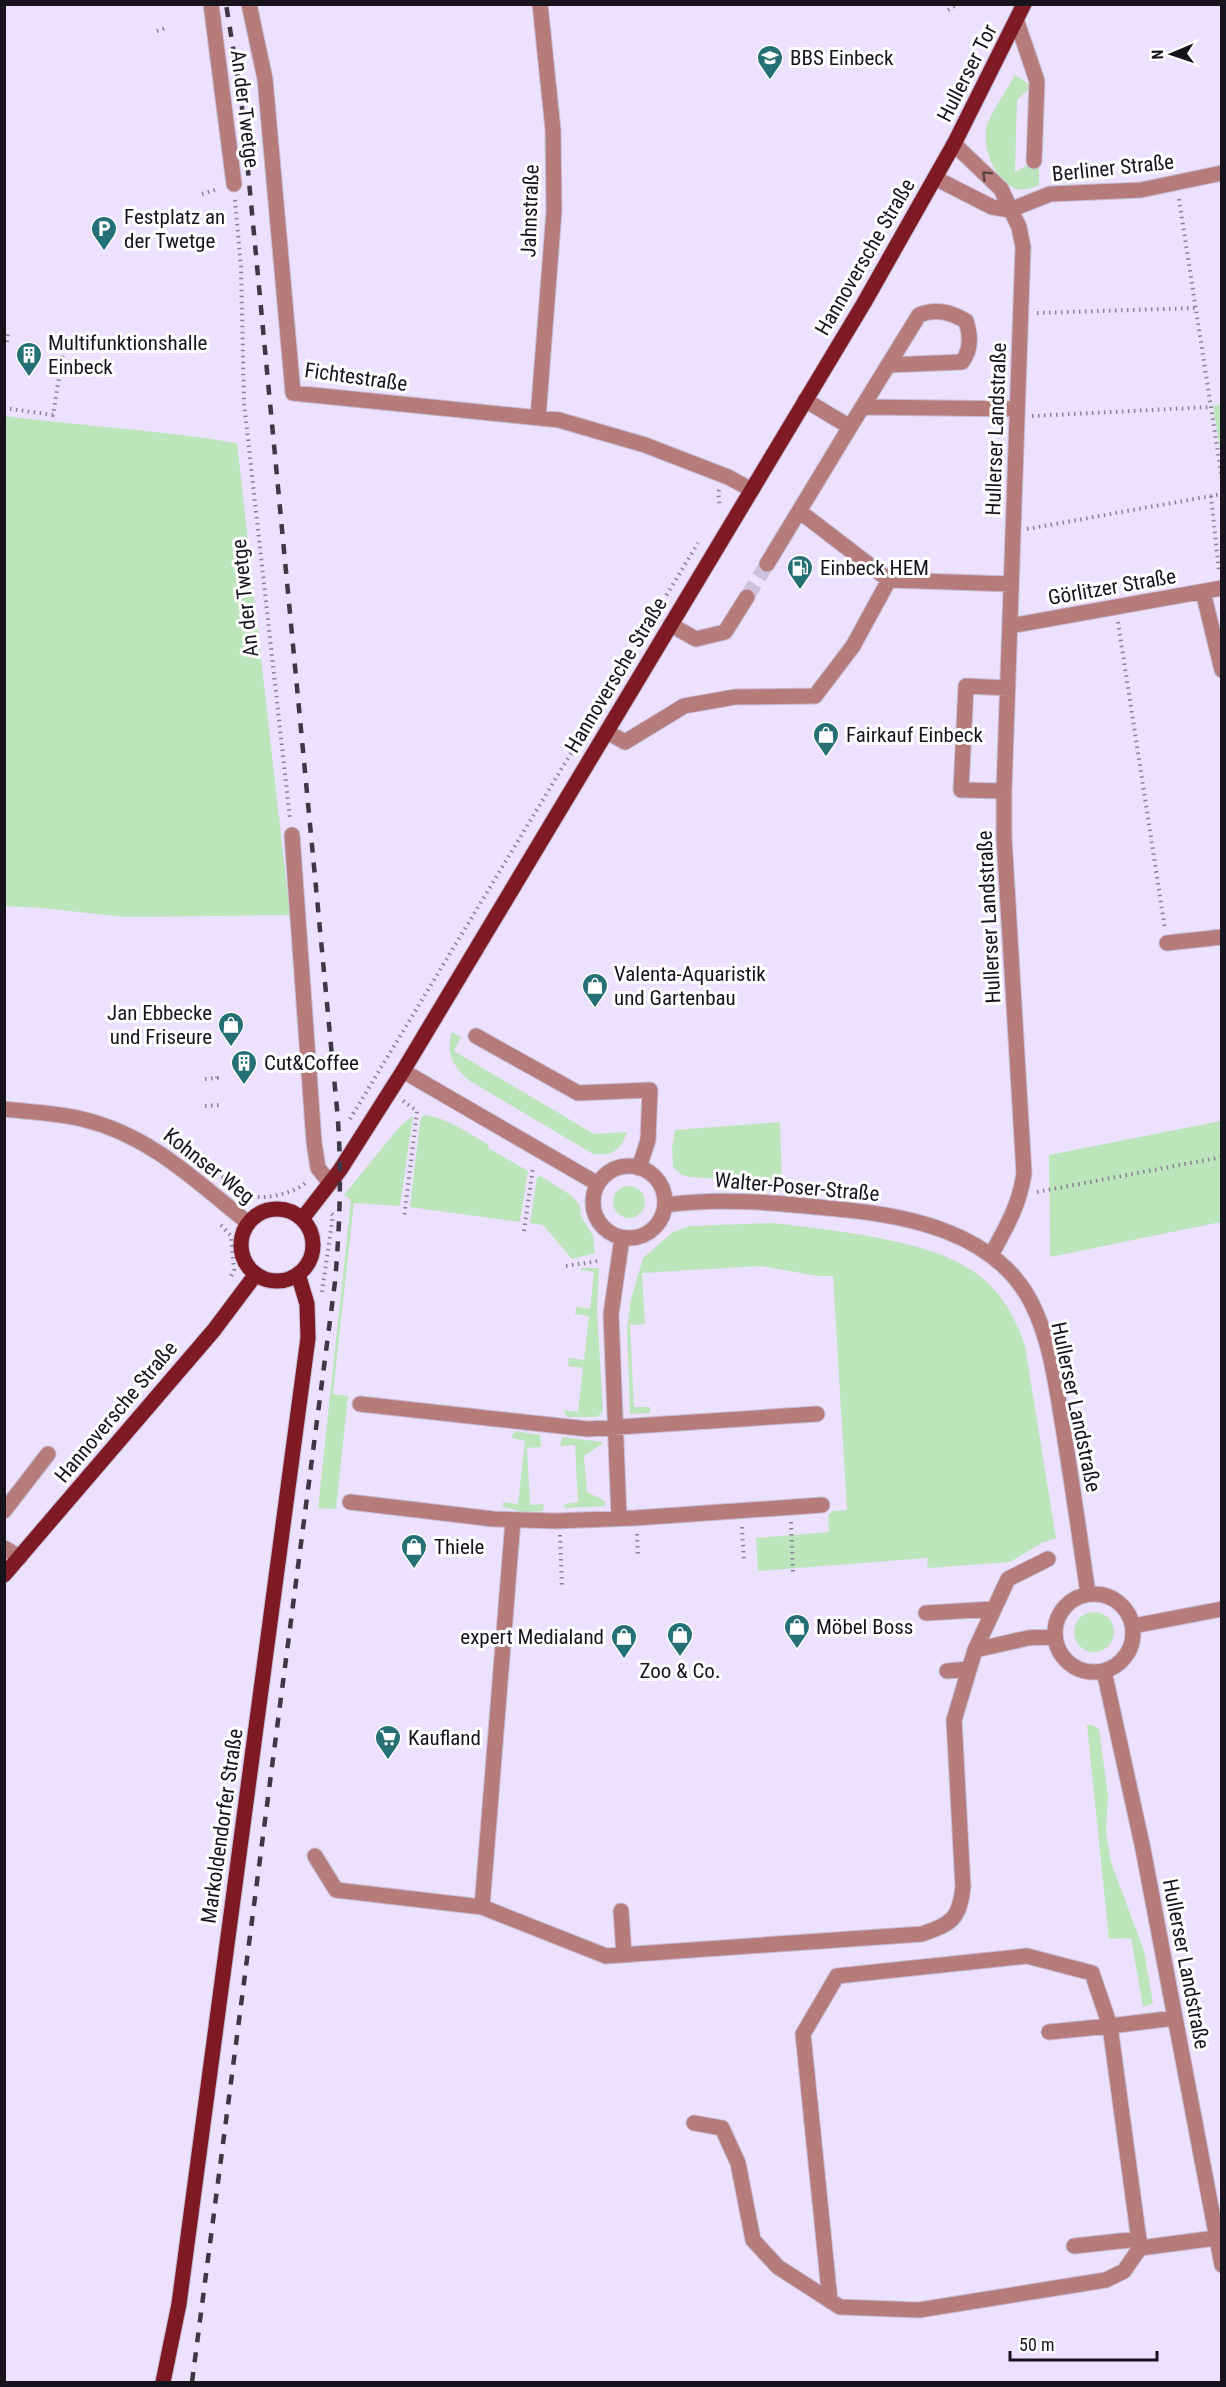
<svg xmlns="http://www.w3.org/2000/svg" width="1226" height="2387" viewBox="0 0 1226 2387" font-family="'Roboto Condensed',sans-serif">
  <rect width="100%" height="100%" fill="#ece1fe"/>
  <!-- green -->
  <path fill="#bde5bc" d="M1015,75L1032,86L1017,100L1015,172L1034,161L1039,162V185C1030,189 1020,192 1012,187C994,178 983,148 986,129C988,117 1008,88 1015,75Z
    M1221,404H1222L1221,456L1213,406Z
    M4,416C82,426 160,430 237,443L290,915L125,917L42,908L5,906Z
    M452,1032L461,1037L454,1051L594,1134L627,1132C620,1151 613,1156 593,1154L470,1081C453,1067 445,1053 452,1032Z
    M423,1115C447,1117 468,1133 489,1145L488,1148L528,1171L520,1222L410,1207L420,1121Z
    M413,1116L400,1206L354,1203L333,1394L348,1396L336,1509L318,1508L351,1200L344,1195L400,1126Z
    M1221,1121V1222L1050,1257L1049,1155Z
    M780,1122L782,1187L755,1185V1181L690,1177L682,1175L673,1167L672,1148L675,1130Z
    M541,1176L572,1196L580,1205L581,1216L593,1236L595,1253L572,1259L543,1225L530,1223L537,1177Z
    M613 1202a16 16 0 1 1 32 0a16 16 0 1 1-32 0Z
    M774,1223C814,1228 853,1232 893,1241C960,1256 1002,1276 1025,1346L1056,1538L1042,1543L1010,1562L928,1568L927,1558L758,1571L756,1538L829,1532L828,1516L832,1511L847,1510L833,1276H818L760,1266L642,1273L645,1324L630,1325L634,1407H650V1413L630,1414L627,1328L631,1299L643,1258L673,1232L689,1226Z
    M582,1268H599L597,1311L603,1411L597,1417H567L563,1410L578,1412L583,1368L568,1366L569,1358L584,1360L589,1316L575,1314L576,1307L590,1309L594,1272L580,1270Z
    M515,1431L540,1435L541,1447L527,1448L530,1505L544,1504L543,1511L522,1512L503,1507V1502L518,1504L525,1441L511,1438Z
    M562,1437L602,1442V1444L584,1456L587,1492L605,1501V1506L565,1508L564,1504L578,1502L575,1445L560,1446Z
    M1074 1632a20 20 0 1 1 40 0a20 20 0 1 1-40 0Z
    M1087,1725H1092L1099,1729L1108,1796L1106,1832L1111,1862L1144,1951L1153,2003L1143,2007L1131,1938L1109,1939Z"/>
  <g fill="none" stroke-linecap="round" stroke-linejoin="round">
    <!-- minor-tunnel -->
    <path stroke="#ccc2dc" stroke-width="15" stroke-dasharray="15 8" stroke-linecap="butt" d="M747,597L767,564"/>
    <defs>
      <path id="minor" d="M211,4L234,184
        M249,4L265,79L293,393L559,420L645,445L728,477L752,490
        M1017,22L1037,81L1034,161
        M954,144L1001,189L1019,227L1023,247L1004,791V837L1024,1173C1020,1204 1006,1228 991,1255
        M935,178L992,207L1010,210
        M1010,210L1050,194L1141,190L1222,173
        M862,407L1017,409
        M538,418L554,211L553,130L540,4
        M850,427L919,315C936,308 950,312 966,321C971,336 971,350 962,362L888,365
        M799,511L889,580
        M767,564L850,427L805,400
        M1203,592L1222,670
        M671,625L696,639L725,632L747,597
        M1010,626L1222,588
        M607,732L625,742L684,706L735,697L815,696L853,646L889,580L1011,584
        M1004,791L961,790L966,686L1008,688
        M292,835L314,1142L318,1168L330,1183
        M1167,943L1222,937
        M476,1036L578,1093L650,1090L648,1140L639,1168
        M403,1071L598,1184
        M4,1109C30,1112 57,1113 82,1119C150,1135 196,1181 248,1223
        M593 1202a36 36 0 1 1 72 0a36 36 0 1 1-72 0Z
        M665,1205C722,1197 779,1203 837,1209C908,1215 997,1233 1032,1304C1051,1342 1056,1386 1063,1427C1072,1483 1080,1538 1088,1594
        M360,1404L588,1429L817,1414
        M350,1502L493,1519L555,1521L635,1518L822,1505
        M4,1511L48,1454
        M619,1518L611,1314L622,1238
        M513,1520L482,1907L606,1956L922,1934C952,1923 959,1920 963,1887L954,1720L975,1650L1008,1579L1048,1559
        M4,1548L20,1557
        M1055 1633a39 39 0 1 1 78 0a39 39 0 1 1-78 0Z
        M926,1613L994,1609
        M1133,1626L1222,1609
        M975,1650L1028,1638L1055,1636
        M947,1671L969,1669
        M1104,1671L1143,1849L1222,2265
        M315,1856L336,1890L482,1907
        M621,1911L624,1955
        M1175,2018L1110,2026L1140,2248L1216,2238
        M694,2123L722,2128L738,2163L753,2240L778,2267L840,2307L919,2310L1106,2280L1124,2271L1140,2248
        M1074,2246L1139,2239
        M830,2301L803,2034L837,1976L1027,1956L1092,1973L1110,2026L1049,2032"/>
      <path id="major" d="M241 1245a36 36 0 1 1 72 0a36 36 0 1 1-72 0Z
        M302,1219L340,1170L403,1071L864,303L954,144L1024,4
        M4,1575L214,1330L256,1274
        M163,2382L179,2304L308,1338L307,1304L298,1274"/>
    </defs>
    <!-- minor casing -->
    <use href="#minor" stroke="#c6bcd6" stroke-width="17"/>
    <!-- major casing -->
    <use href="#major" stroke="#c6bcd6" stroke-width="17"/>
    <!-- path -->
    <path stroke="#898296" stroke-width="4" stroke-dasharray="1.5 4.5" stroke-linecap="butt" d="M948,10L958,4
      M157,31L166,28
      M202,194L218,189
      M1179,199L1222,479
      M235,200L241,267L244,403L290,819
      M1037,313L1195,308
      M7,342L8,331
      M4,408L53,415L65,341
      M1032,416L1211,407
      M719,490L718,493L720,506
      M1211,496L1219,572
      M1027,529L1222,494
      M1118,622L1165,929
      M205,1079L217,1078V1074
      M403,1101L417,1111L404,1219
      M205,1106L219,1105
      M350,1119L698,543
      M217,1173C225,1178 243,1194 253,1196C265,1200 298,1192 306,1182
      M1037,1192L1222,1157
      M221,1225L231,1236L234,1270L230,1278
      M524,1231L533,1168
      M566,1266L598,1261
      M322,1292L333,1215L329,1211
      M791,1522L793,1572
      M742,1527L744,1562
      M637,1534L638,1557
      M560,1535L562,1588"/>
    <!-- minor -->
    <use href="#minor" stroke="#b57c7b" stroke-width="15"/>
    <!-- major -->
    <use href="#major" stroke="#7e1a24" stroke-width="15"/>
    <!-- rail -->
    <path stroke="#3d3846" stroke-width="4.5" stroke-dasharray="10 10" stroke-linecap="butt" d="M192,2382L335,1282C340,1224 342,1167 337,1109L241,97L226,4"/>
  </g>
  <!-- one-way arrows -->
  <defs><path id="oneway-chevron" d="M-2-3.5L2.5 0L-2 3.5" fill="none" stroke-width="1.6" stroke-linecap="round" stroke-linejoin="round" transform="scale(1.5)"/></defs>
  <use stroke="#5e4247" href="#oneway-chevron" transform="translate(986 175) rotate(-136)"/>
  <!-- icons -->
  <defs>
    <symbol id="school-pin" viewBox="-11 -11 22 30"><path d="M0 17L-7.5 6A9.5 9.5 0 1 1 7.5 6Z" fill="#257075" stroke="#fff"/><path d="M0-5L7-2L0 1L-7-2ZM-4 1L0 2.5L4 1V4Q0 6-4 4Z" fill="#fff"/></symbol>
    <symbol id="parking-pin" viewBox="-11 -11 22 30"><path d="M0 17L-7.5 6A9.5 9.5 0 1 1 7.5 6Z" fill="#257075" stroke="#fff"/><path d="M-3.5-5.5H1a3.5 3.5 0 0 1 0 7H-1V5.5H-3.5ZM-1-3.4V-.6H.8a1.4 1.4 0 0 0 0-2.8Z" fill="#fff"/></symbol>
    <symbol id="building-pin" viewBox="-11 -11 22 30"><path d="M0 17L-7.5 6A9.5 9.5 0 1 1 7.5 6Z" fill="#257075" stroke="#fff"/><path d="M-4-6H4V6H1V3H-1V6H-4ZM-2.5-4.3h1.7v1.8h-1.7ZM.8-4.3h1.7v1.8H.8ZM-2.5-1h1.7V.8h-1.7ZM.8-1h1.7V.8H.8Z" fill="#fff"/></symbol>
    <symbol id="fuel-pin" viewBox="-11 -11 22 30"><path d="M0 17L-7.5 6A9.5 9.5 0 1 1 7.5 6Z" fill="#257075" stroke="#fff"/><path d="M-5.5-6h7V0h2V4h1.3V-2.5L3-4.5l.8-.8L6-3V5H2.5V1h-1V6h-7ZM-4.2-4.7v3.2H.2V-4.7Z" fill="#fff"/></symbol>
    <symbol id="shop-pin" viewBox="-11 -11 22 30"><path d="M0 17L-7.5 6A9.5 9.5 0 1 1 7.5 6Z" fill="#257075" stroke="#fff"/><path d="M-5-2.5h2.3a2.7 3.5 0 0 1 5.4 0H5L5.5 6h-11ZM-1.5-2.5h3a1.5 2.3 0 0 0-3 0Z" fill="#fff"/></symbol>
    <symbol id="supermarket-pin" viewBox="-11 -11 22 30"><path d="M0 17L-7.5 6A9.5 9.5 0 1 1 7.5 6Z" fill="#257075" stroke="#fff"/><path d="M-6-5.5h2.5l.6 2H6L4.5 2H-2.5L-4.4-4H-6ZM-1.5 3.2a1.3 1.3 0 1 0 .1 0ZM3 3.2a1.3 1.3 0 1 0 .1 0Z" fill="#fff"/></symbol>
  </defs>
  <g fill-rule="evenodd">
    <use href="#school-pin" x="755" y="43" width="30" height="40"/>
    <use href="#parking-pin" x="89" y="214" width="30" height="40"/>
    <use href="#building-pin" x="14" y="340" width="30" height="40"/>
    <use href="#fuel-pin" x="785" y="553" width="30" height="40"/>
    <use href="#shop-pin" x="811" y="720" width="30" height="40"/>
    <use href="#shop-pin" x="580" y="971" width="30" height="40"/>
    <use href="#shop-pin" x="216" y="1010" width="30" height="40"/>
    <use href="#building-pin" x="229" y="1048" width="30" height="40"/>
    <use href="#shop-pin" x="399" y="1532" width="30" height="40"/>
    <use href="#shop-pin" x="782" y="1612" width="30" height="40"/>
    <use href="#shop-pin" x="665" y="1620" width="30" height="40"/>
    <use href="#shop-pin" x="609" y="1622" width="30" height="40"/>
    <use href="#supermarket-pin" x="373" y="1723" width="30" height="40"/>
  </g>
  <g text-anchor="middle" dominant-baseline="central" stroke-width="6" stroke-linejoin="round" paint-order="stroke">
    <!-- poi labels -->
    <g font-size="21" fill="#17131d" stroke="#fff" text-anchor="start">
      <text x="790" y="58">BBS Einbeck</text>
      <text x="124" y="217">Festplatz an<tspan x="124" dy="24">der Twetge</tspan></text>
      <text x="48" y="343">Multifunktionshalle<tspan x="48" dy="24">Einbeck</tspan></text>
      <text x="820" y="568">Einbeck HEM</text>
      <text x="846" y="735">Fairkauf Einbeck</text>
      <text x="614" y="974">Valenta-Aquaristik<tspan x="614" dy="24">und Gartenbau</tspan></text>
      <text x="212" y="1013" text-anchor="end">Jan Ebbecke<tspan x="212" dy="24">und Friseure</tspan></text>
      <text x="264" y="1063">Cut&amp;Coffee</text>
      <text x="434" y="1547">Thiele</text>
      <text x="816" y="1627">Möbel Boss</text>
      <text x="604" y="1637" text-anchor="end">expert Medialand</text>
      <text x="680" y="1671" text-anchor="middle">Zoo &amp; Co.</text>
      <text x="408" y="1738">Kaufland</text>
    </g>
    <!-- street labels -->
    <g font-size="21" fill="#17131d" stroke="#fff">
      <text transform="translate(967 73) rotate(-63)">Hullerser Tor</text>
      <text transform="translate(245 109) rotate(83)">An der Twetge</text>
      <text transform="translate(1113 168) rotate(-6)">Berliner Straße</text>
      <text transform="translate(530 211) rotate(-88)">Jahnstraße</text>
      <text transform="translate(865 257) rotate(-60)">Hannoversche Straße</text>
      <text transform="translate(356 377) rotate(8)">Fichtestraße</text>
      <text transform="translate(996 429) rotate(-88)">Hullerser Landstraße</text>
      <text transform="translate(1112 587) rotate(-10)">Görlitzer Straße</text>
      <text transform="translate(245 598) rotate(-96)">An der Twetge</text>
      <text transform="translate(616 675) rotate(-59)">Hannoversche Straße</text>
      <text transform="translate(989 917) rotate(-93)">Hullerser Landstraße</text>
      <text transform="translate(209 1166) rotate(38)">Kohnser Weg</text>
      <text transform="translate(797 1187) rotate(5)">Walter-Poser-Straße</text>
      <text transform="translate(1076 1407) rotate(78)">Hullerser Landstraße</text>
      <text transform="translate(116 1412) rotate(-50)">Hannoversche Straße</text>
      <text transform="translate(222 1826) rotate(-82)">Markoldendorfer Straße</text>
      <text transform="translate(1186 1964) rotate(79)">Hullerser Landstraße</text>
    </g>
  </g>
  <!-- border -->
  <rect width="1226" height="2387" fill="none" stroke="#17131d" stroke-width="12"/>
  <!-- north arrow -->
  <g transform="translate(1172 54) rotate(268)" stroke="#ffffff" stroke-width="4.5" paint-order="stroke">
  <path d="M0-4.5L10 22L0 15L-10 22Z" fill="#17131d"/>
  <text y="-9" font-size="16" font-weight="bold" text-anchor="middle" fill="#17131d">N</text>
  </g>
  <!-- scale -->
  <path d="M1010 2351v9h147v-9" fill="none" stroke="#17131d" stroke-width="3"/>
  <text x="1019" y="2351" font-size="18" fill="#17131d" stroke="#ffffff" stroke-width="4.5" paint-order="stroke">50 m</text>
</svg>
